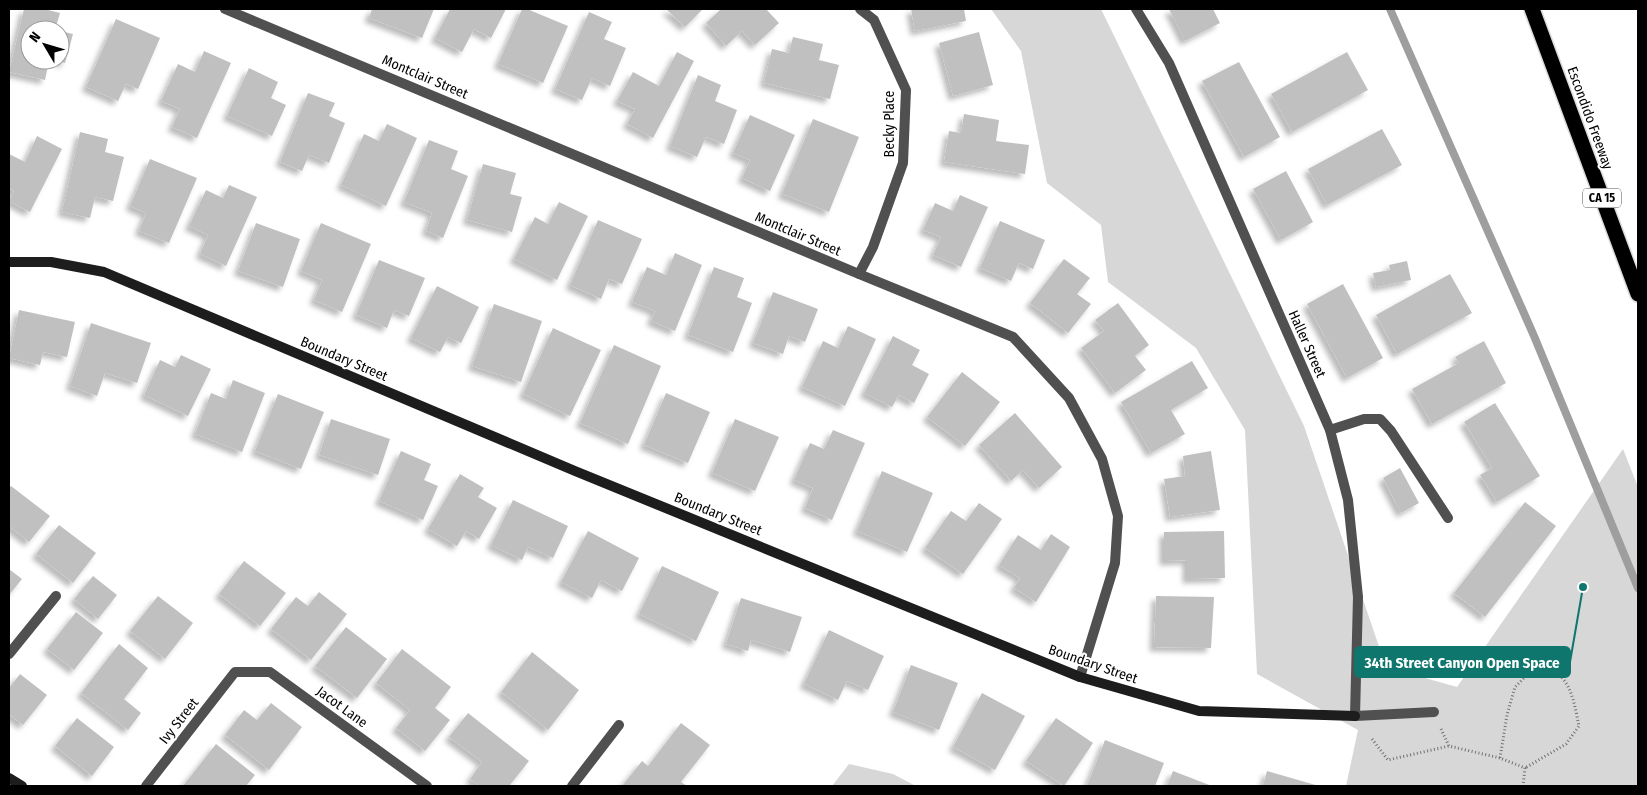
<svg xmlns="http://www.w3.org/2000/svg" width="1647" height="795" viewBox="0 0 1647 795" font-family="'Fira Sans Condensed',sans-serif">
  <defs>
    <filter id="shadow"><feDropShadow dx="-4.5" dy="4.5" stdDeviation="2.5" flood-color="#0004"/></filter>
  </defs>
  <rect width="100%" height="100%" fill="#fff"/>
  <!-- green -->
  <path fill="#d7d7d7" d="M991,9H1101L1304,426L1386,667L1457,687L1623,449L1638,487V786H1346L1358,730L1257,674L1245,430L1196,348L1108,282L1101,225L1047,183L1021,51Z
    M849,764L893,774L916,786H832Z"/>
  <g fill="none" stroke-linecap="round" stroke-linejoin="round">
    <!-- stream -->
    <path stroke="#9e9e9e" stroke-width="8" d="M1390,9L1534,336L1638,588"/>
  </g>
  <!-- building -->
  <path fill="#c0c0c0" filter="url(#shadow)" d="M24,9H44L60,13L55,30H30V60H49L45,80L9,72Z
    M372,9H434L422,38L369,18Z
    M450,9H506L491,38L474,29L462,52L435,38Z
    M522,9H527L568,26L543,83L498,64Z
    M666,9H703L685,27Z
    M721,9H766L779,23L755,45L742,31L726,46L706,23Z
    M911,9H964L966,21L915,31Z
    M1169,9H1213L1220,23L1185,41Z
    M589,12L612,22L604,39L626,48L610,86L592,78L582,100L555,89Z
    M116,19L160,38L138,89L126,84L118,101L86,87Z
    M60,31L73,34L65,63L55,61L60,60Z
    M979,32L993,85L953,96L939,43Z
    M793,37L823,44L819,60L839,65L830,99L764,83L772,49L789,53Z
    M204,51L231,63L197,138L172,127L180,109L161,101L178,64L195,72Z
    M677,52L694,61L653,138L627,124L635,109L617,101L633,72L659,86Z
    M1347,52L1368,90L1292,132L1271,94Z
    M1239,62L1280,137L1244,157L1202,81Z
    M249,68L278,82L271,98L286,105L272,136L227,116Z
    M698,75L721,85L715,101L737,110L724,144L706,137L697,157L670,146Z
    M308,93L335,103L329,116L345,123L329,163L309,155L302,171L280,162Z
    M964,114L999,120L996,141L1029,145L1025,174L944,162L949,131L961,133Z
    M750,115L795,135L770,191L742,178L750,160L733,153Z
    M813,119L859,137L829,212L782,194Z
    M387,124L417,138L386,206L341,185L364,134L379,141Z
    M1382,129L1402,165L1327,205L1308,169Z
    M80,132L108,139L105,152L124,157L113,201L95,197L90,218L62,212Z
    M37,136L62,149L30,212L9,201L14,191L9,188V154L25,162Z
    M429,140L458,151L451,169L468,176L443,238L426,231L432,213L404,202Z
    M150,159L197,178L169,243L139,231L146,213L130,206Z
    M483,164L516,173L510,194L522,197L512,232L467,220Z
    M1286,171L1313,222L1281,240L1253,189Z
    M229,185L257,197L226,266L200,254L208,235L189,226L206,190L223,198Z
    M960,195L988,207L961,267L933,255L941,237L923,230L935,203L953,211Z
    M559,202L588,216L557,280L514,259L535,217L548,224Z
    M598,220L642,239L622,284L609,279L601,299L570,285Z
    M1000,221L1045,240L1033,269L1019,263L1011,281L980,268Z
    M256,223L300,239L283,287L238,271Z
    M321,223L371,244L342,312L314,300L322,280L301,271Z
    M675,253L702,265L675,331L651,321L655,311L632,302L647,267L666,275Z
    M1064,259L1090,278L1077,294L1091,304L1068,333L1030,303Z
    M379,260L425,278L409,316L394,310L387,328L356,315Z
    M1407,261L1411,280L1376,287L1373,273L1390,270L1389,265Z
    M714,267L744,278L737,297L752,303L733,352L688,335Z
    M1450,274L1472,313L1397,354L1376,315Z
    M1343,284L1383,358L1347,378L1307,304Z
    M437,286L479,307L461,343L448,337L440,352L411,338Z
    M773,292L818,309L805,342L789,336L783,354L753,343Z
    M1118,303L1149,345L1135,356L1146,370L1115,393L1081,348L1104,331L1095,320Z
    M494,304L542,321L521,382L472,366Z
    M19,310L75,322L67,357L43,352L40,365L9,358Z
    M91,323L151,343L137,383L105,373L97,396L70,386Z
    M848,326L876,339L845,406L802,387L823,341L838,348Z
    M553,328L601,350L570,416L523,394Z
    M893,336L920,350L912,365L929,374L914,403L899,395L892,407L864,393Z
    M1484,341L1506,383L1432,424L1412,389L1459,363L1455,357Z
    M614,345L661,366L628,444L580,423Z
    M181,355L211,369L188,416L144,395L160,360L175,367Z
    M1192,361L1208,388L1171,410L1185,434L1151,453L1121,402Z
    M962,372L1000,402L965,446L927,417Z
    M233,380L265,393L242,452L195,434L211,393L226,399Z
    M666,393L710,412L688,463L644,445Z
    M278,394L324,412L301,469L255,451Z
    M1495,403L1540,476L1497,502L1480,475L1492,468L1464,422Z
    M1015,413L1062,467L1039,488L1023,470L1011,481L979,445Z
    M331,419L390,439L378,475L319,455Z
    M735,419L779,437L755,491L712,473Z
    M833,430L865,443L832,520L805,508L813,488L794,480L810,443L824,449Z
    M401,451L431,464L424,480L438,486L423,520L379,501Z
    M1211,451L1220,510L1170,517L1164,479L1185,476L1183,456Z
    M1400,468L1419,503L1401,513L1383,478Z
    M882,471L933,493L907,552L857,531Z
    M460,474L484,488L478,497L497,508L479,539L466,531L457,546L428,529Z
    M11,486L50,516L29,542L9,526V488Z
    M513,500L568,526L553,558L528,547L522,560L491,545Z
    M1525,502L1556,526L1485,617L1454,593Z
    M979,503L1002,519L963,574L925,548L951,511L966,521Z
    M59,525L96,553L73,583L36,554Z
    M588,531L639,558L622,591L601,580L592,598L561,582Z
    M1224,531L1225,578L1187,579V560L1164,561V532Z
    M1051,534L1070,547L1036,602L1014,588L1020,578L999,565L1018,535L1041,550Z
    M244,561L286,593L260,626L219,594Z
    M662,566L719,592L696,641L639,614Z
    M9,569L22,579L9,595Z
    M93,576L117,595L98,619L74,599Z
    M319,592L347,614L311,660L271,629L296,597L308,606Z
    M158,596L193,623L165,659L130,631Z
    M1156,596L1214,597L1211,648L1154,647Z
    M741,598L802,617L790,652L751,640L748,651L726,644Z
    M76,612L103,633L74,670L47,649Z
    M346,627L387,659L357,698L315,666Z
    M829,630L884,656L868,690L847,681L838,700L804,684Z
    M119,644L148,668L124,699L141,713L128,730L81,693Z
    M402,649L451,687L435,708L450,720L425,751L396,728L410,710L376,683Z
    M532,652L579,690L548,730L501,692Z
    M911,665L958,683L939,730L893,712Z
    M20,674L47,695L23,725L9,714V688Z
    M982,693L1025,716L995,770L953,747Z
    M271,703L302,727L269,770L225,735L244,710L257,720Z
    M468,713L529,761L509,786H479L470,779L482,762L449,737Z
    M77,718L114,747L92,776L55,746Z
    M1056,718L1093,743L1064,786L1026,761Z
    M681,723L710,745L681,782L687,786H622L642,761L648,766Z
    M1105,740L1164,763L1155,786H1087Z
    M216,744L255,775L246,786H183Z
    M1173,771L1212,786H1167Z
    M1267,771L1319,786H1263Z"/>
  <g fill="none" stroke-linecap="round" stroke-linejoin="round">
    <defs>
      <path id="highway" d="M1532,9L1638,294"/>
    </defs>
    <!-- highway casing -->
    <use href="#highway" stroke="#dbdbdb" stroke-width="18"/>
    <!-- path -->
    <path stroke="#727272" stroke-width="3" stroke-dasharray="1 2.5" stroke-linecap="butt" d="M1441,729L1449,746L1500,758L1525,768L1523,786
      M1372,739L1388,760L1449,746
      M1500,758L1507,715L1515,687L1533,669C1539,669 1548,668 1553,671C1572,680 1575,708 1579,726L1566,744L1525,768"/>
    <!-- lane -->
    <path stroke="#505050" stroke-width="10" d="M1330,430L1364,419H1380L1391,431L1448,518
      M9,654L56,596"/>
    <!-- street -->
    <path stroke="#505050" stroke-width="10" d="M225,9L859,274L1013,337L1069,398L1102,459L1118,516L1115,563L1080,677
      M1136,9L1169,63L1330,430L1348,500L1358,597L1355,716L1434,712
      M859,274L873,247L903,163L906,90L874,20L860,9
      M146,786L235,672H270L427,786
      M572,786L619,725"/>
    <!-- secondary -->
    <path stroke="#1d1d1d" stroke-width="10" d="M9,262H51L104,272L575,471L1080,677L1199,711L1355,716
      M9,778L22,786"/>
    <!-- highway -->
    <use href="#highway" stroke="#000" stroke-width="15"/>
  </g>
  <g text-anchor="middle" dominant-baseline="central" stroke-width="4" stroke-linejoin="round" paint-order="stroke">
    <!-- shield labels -->
    <rect fill="#fff" stroke="#4c4c4c" stroke-width="1" x="1583" y="188.5" width="38" height="19" rx="4"/>
    <g font-size="12" font-weight="bold" fill="#000">
      <text x="1602" y="198">CA 15</text>
    </g>
    <!-- street labels -->
    <g font-size="14" fill="#000" stroke="#fff">
      <text transform="translate(425 77) rotate(23)">Montclair Street</text>
      <text transform="translate(1590 118) rotate(70)">Escondido Freeway</text>
      <text transform="translate(889 124) rotate(-90)">Becky Place</text>
      <text transform="translate(798 234) rotate(23)">Montclair Street</text>
      <text transform="translate(1307 344) rotate(66)">Haller Street</text>
      <text transform="translate(344 359) rotate(23)">Boundary Street</text>
      <text transform="translate(718 514) rotate(22)">Boundary Street</text>
      <text transform="translate(1093 664) rotate(19)">Boundary Street</text>
      <text transform="translate(342 707) rotate(36)">Jacot Lane</text>
      <text transform="translate(179 721) rotate(-52)">Ivy Street</text>
    </g>
  </g>
  <!-- callouts -->
  <path fill="none" stroke="#0f766e" stroke-width="2" d="M1583 587L1570 662"/>
  <circle fill="#0f766e" stroke="#fff" stroke-width="2" cx="1583" cy="587" r="5"/>
  <rect fill="#0f766e" stroke="#0f766e" stroke-width="2" x="1355" y="647" width="215" height="30" rx="5"/>
  <g font-size="15" text-anchor="middle" font-weight="bold" fill="#fff">
    <text x="1462" y="668">34th Street Canyon Open Space</text>
  </g>
  <!-- border -->
  <rect width="1647" height="795" fill="none" stroke="#000000" stroke-width="20"/>
  <!-- north arrow -->
  <g transform="translate(45 45) rotate(308)"><circle r="24" fill="#ffffff" stroke="#999999"/>
  <path d="M0-4L9 19L0 12L-9 19Z" fill="#000000"/>
  <text y="-8" font-size="14" font-weight="bold" text-anchor="middle" fill="#000000">N</text>
  </g>
</svg>
